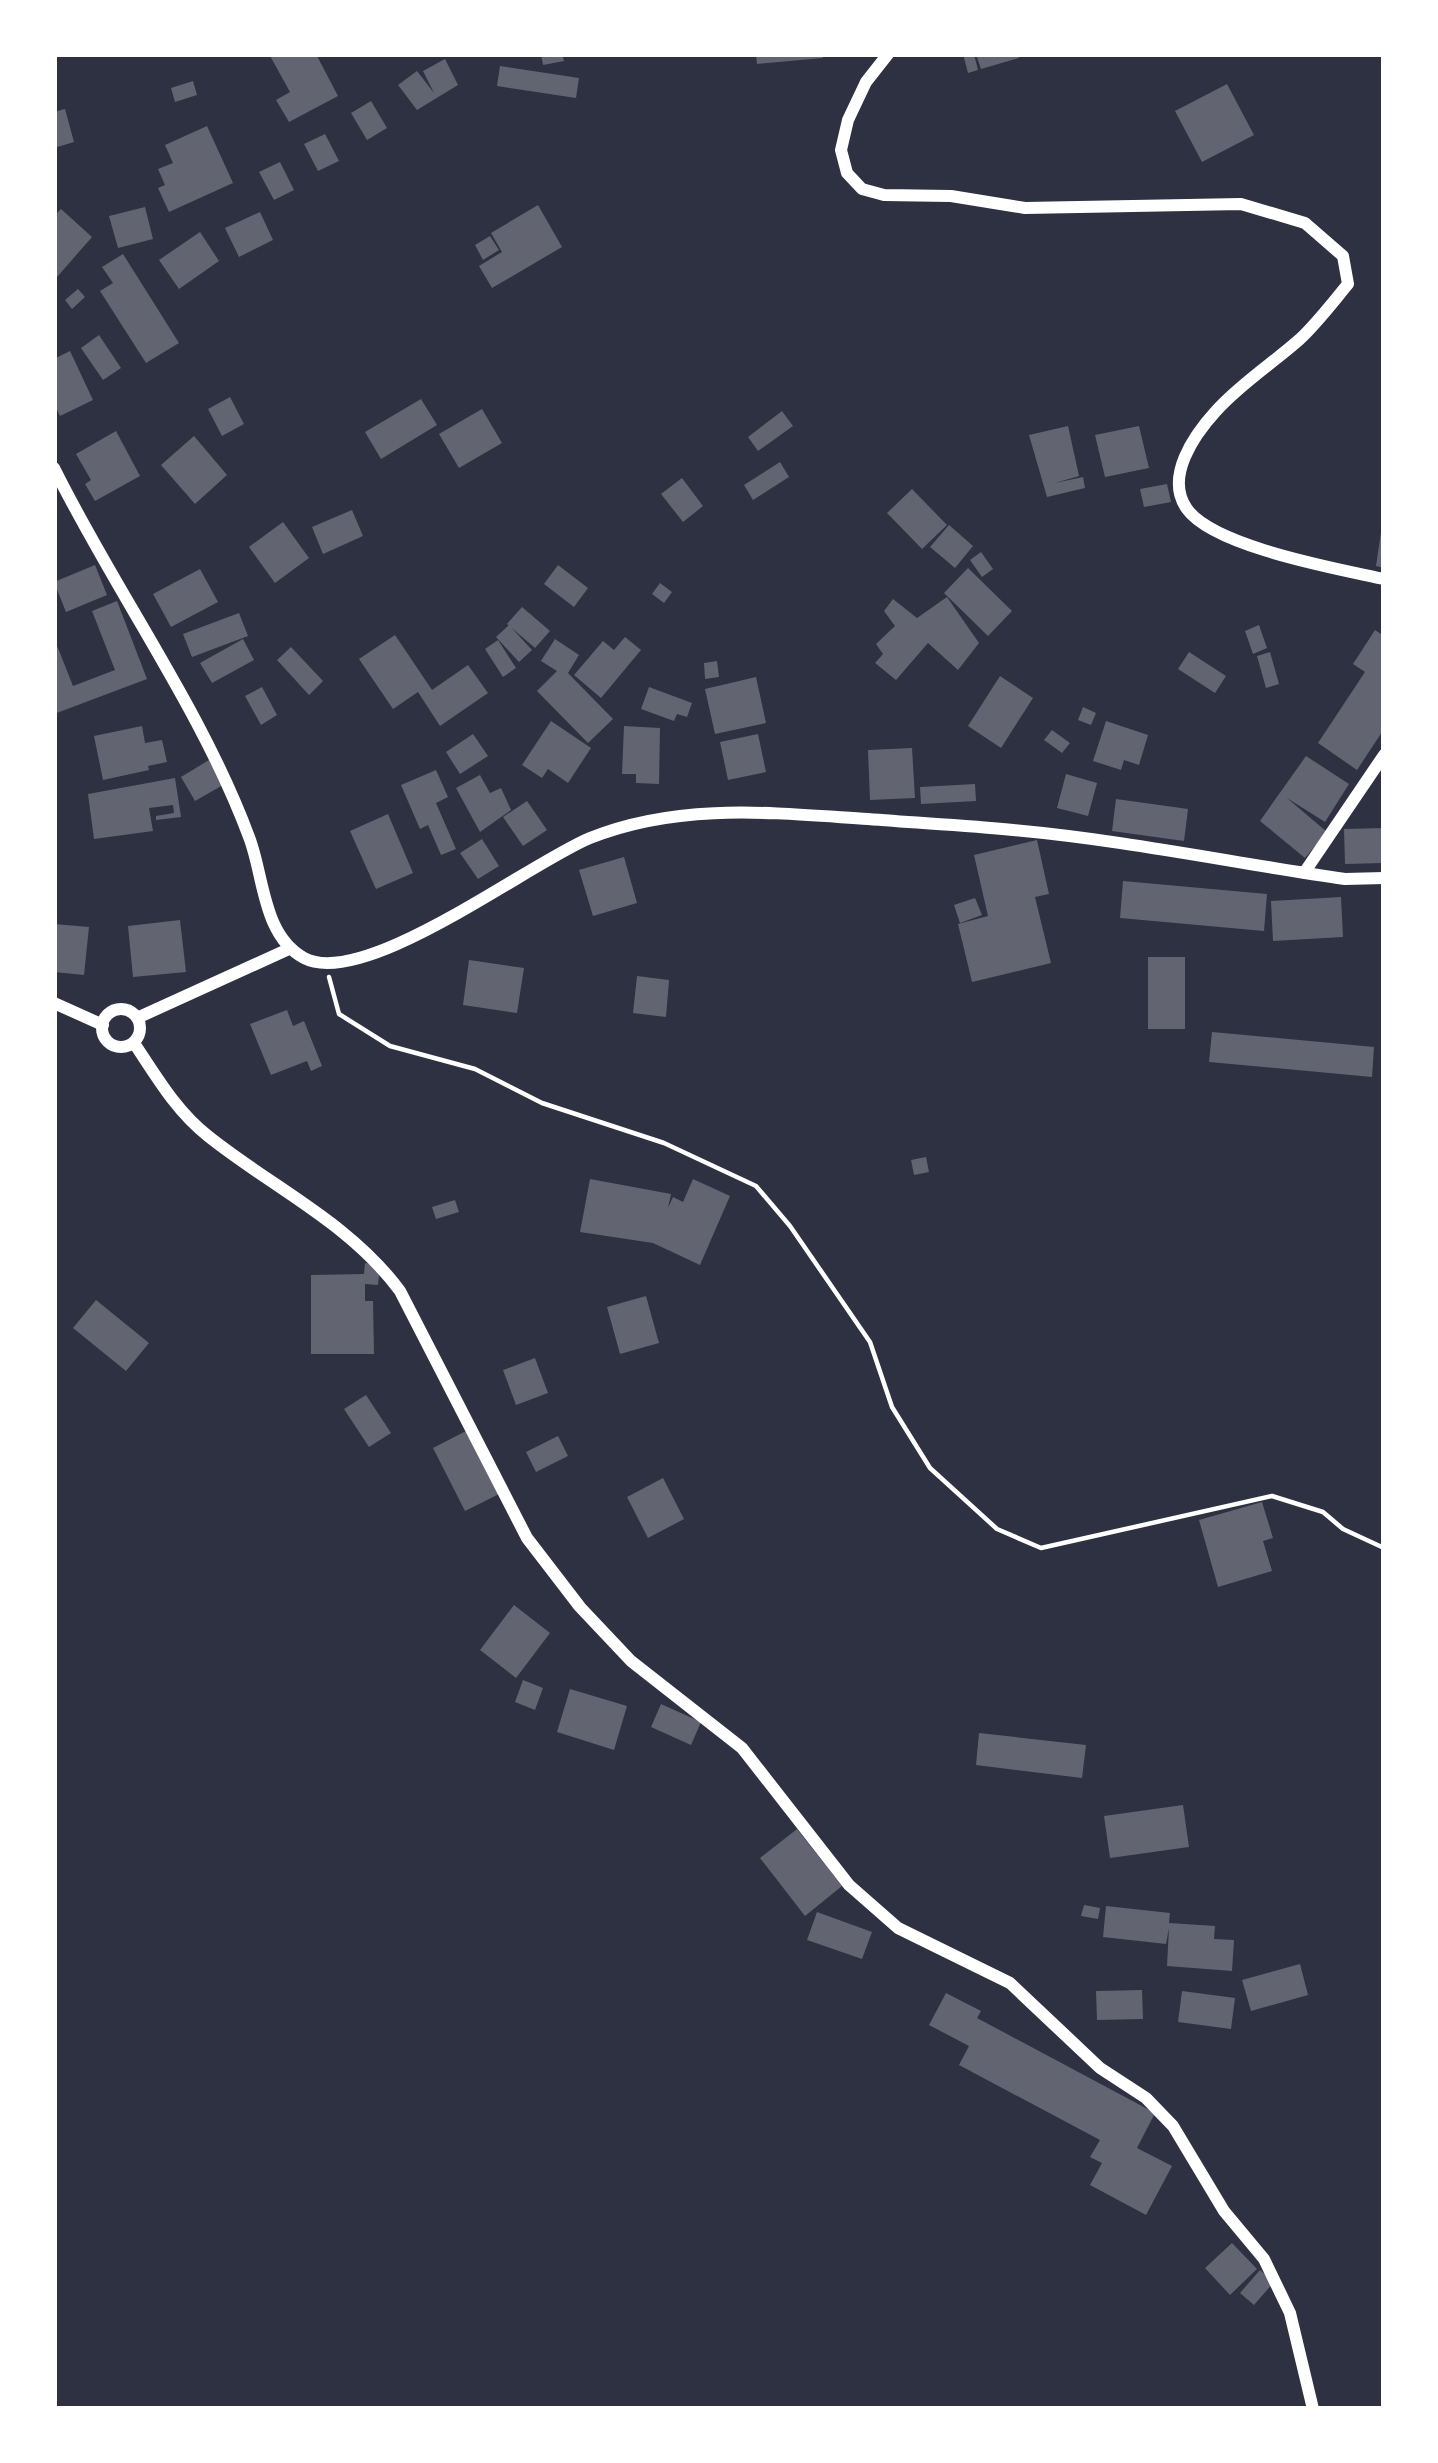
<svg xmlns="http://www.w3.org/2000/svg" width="1438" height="2463" viewBox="0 0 1438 2463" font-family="'Fira Sans',sans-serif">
  <rect width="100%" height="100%" fill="#2d3142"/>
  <!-- building -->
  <path fill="#626471" d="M269,54H316L338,96L289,122L276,100L290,92Z
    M541,54H562L564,61L543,65Z
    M756,54H822L823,58L757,64Z
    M963,54H974L978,70L968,73Z
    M976,54H1018L1019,58L981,69Z
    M445,59L458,85L417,110L398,85L417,71L434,93L423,71Z
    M500,66L579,78L576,98L497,86Z
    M193,81L197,95L175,102L171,88Z
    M1227,84L1254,135L1202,162L1175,111Z
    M371,101L387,128L367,140L351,113Z
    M65,109L74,142L54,148V112Z
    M207,126L233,183L169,212L158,188L165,185L158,169L173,163L165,145Z
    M325,134L339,161L318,171L304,144Z
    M280,162L294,190L274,200L259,172Z
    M538,205L562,247L492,288L479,266L502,252L491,233Z
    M145,207L153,239L118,248L109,216Z
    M61,209L92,237L57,277L54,216Z
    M260,212L273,240L239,257L225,228Z
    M200,232L219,261L179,289L159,260Z
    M490,236L499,250L483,260L475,245Z
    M123,254L179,343L146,363L100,291L113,283L102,267Z
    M78,289L85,297L72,309L65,300Z
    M99,335L121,368L103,380L81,348Z
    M70,351L93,400L60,416L54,404V359Z
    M230,397L244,424L222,436L208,409Z
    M421,399L437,425L381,459L365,432Z
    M482,409L502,443L459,468L439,434Z
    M782,411L793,426L758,451L748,437Z
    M1068,426L1079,476L1055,483L1083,477L1085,488L1047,497L1029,435Z
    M1139,426L1149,468L1105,477L1095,435Z
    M116,431L140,476L95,501L85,484L91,480L76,454Z
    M194,436L227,475L195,504L161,465Z
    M780,462L789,477L753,500L744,485Z
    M682,478L703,506L683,522L661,494Z
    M1167,484L1171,502L1144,507L1140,489Z
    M912,489L947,525L922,549L887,513Z
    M352,510L363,536L323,554L312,527Z
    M283,522L309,558L275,583L249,547Z
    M949,525L973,546L955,568L930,547Z
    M1381,532H1384V568L1376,566Z
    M981,552L993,569L982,577L970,560Z
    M95,565L107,595L66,612L54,582Z
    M558,565L588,588L574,607L544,584Z
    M968,568L1012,611L988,636L944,593Z
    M200,569L218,602L171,627L153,594Z
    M660,583L672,592L664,603L652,594Z
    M947,597L979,643L958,670L928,643L896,680L875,663L883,654L876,644L895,626L884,611L893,599L917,618Z
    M117,601L147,679L54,714V638L73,686L115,670L92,611Z
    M522,607L550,631L535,648L507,624Z
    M239,613L248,636L192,657L183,634Z
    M509,625L532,650L519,662L496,637Z
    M1259,625L1267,648L1253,654L1245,631Z
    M1375,630L1384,636V729L1357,770L1318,743L1365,672L1353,664Z
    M395,635L432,690L468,665L488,693L440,726L418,692L393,709L359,659Z
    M625,637L641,650L601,698L574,675L603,641L614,650Z
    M243,639L254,660L212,683L200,663Z
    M555,639L579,655L568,673L613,719L588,743L537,691L557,671L541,661Z
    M498,640L516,668L503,677L485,649Z
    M291,647L323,681L309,695L277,660Z
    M1189,652L1226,676L1215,693L1178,669Z
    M1270,652L1279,684L1266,688L1257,656Z
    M717,661L719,677L705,679L704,663Z
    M1000,676L1033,698L1001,748L968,726Z
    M756,677L766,723L715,734L705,689Z
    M262,687L277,715L261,725L245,696Z
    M649,687L692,703L687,717L677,714L674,721L641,709Z
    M1083,707L1096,713L1091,725L1078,720Z
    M551,721L591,748L568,783L548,769L542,778L522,765Z
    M1106,721L1148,735L1139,765L1124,760L1121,770L1093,761Z
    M142,726L145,743L162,740L167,762L148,766L149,770L103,780L94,736Z
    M624,726L660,728L659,784L636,783V774H622Z
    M1052,730L1070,743L1062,753L1044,740Z
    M473,734L488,756L460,774L446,752Z
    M758,734L766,772L728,780L720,742Z
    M912,748L915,798L870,800L868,750Z
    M1306,756L1349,784L1325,822L1287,798L1327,832L1305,858L1260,821Z
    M209,760L223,785L195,801L181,777Z
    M436,770L448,797L436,803L456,849L441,855L428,825L420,829L401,785Z
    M1066,774L1097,783L1088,816L1057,808Z
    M480,775L490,793L501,788L511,810L480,832L456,788Z
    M175,778L181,817L156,820V816L174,813L173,805L149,808L153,831L94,839L88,794Z
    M975,784L976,801L921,804L920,787Z
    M1116,799L1188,809L1184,841L1112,831Z
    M527,801L547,830L523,846L503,817Z
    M388,814L413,873L376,889L350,831Z
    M1384,828V863L1345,864L1344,829Z
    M482,839L499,866L478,879L460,853Z
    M1037,840L1049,894L1035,897L1051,963L972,982L958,924L988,916L974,855Z
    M624,857L637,903L593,916L579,870Z
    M1123,881L1267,894L1264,931L1120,918Z
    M1341,897L1343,937L1273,941L1271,901Z
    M975,898L982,915L960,923L954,905Z
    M180,920L186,972L133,977L128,926Z
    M54,924L89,927L84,975L54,972Z
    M1148,957H1185V1029H1148Z
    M469,960L524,968L517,1013L463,1005Z
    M637,976L669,980L666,1017L633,1013Z
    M287,1010L293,1026L304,1021L322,1066L311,1071L307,1061L271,1075L250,1024Z
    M1212,1032L1374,1047L1372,1077L1209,1062Z
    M926,1157L929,1172L914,1175L911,1160Z
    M590,1179L671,1194L668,1208L673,1197L683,1202L693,1179L730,1196L700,1265L653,1243L580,1232Z
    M455,1200L459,1212L436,1219L432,1207Z
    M365,1263L380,1265L378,1285L365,1284V1301H373L374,1354H311V1275L364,1274Z
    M646,1296L659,1343L620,1354L607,1307Z
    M96,1300L149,1343L126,1371L73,1328Z
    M535,1358L548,1393L516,1405L503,1370Z
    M366,1395L391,1433L369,1447L344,1409Z
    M466,1431L499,1494L465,1511L433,1448Z
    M558,1436L568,1456L536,1472L526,1452Z
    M663,1478L684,1519L648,1538L627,1497Z
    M1262,1502L1273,1538L1263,1541L1272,1571L1218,1587L1199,1520Z
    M514,1605L550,1633L516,1678L480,1650Z
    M523,1680L543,1688L535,1710L515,1702Z
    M570,1689L627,1706L614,1750L557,1732Z
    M661,1704L701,1722L691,1745L651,1727Z
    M979,1733L1086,1745L1082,1778L976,1765Z
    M1183,1805L1189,1847L1110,1858L1104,1816Z
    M797,1829L842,1886L805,1916L760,1858Z
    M1084,1905L1100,1908L1098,1919L1081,1916Z
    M1106,1906L1170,1913L1169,1923L1215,1926L1214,1939L1234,1940L1232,1971L1167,1966L1169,1928L1166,1944L1103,1937Z
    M817,1912L872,1932L862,1959L807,1940Z
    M1300,1964L1308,1995L1251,2011L1242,1980Z
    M1142,1990L1143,2019L1097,2020L1096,1991Z
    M1182,1991L1235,1998L1231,2029L1178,2022Z
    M946,1993L981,2011L977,2018L1155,2113L1137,2148L1172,2166L1146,2215L1090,2185L1102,2163L1090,2157L1100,2140L959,2065L969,2046L929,2025Z
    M1232,2243L1257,2269L1230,2295L1205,2268Z
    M1260,2270L1274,2282L1254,2305L1240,2293Z"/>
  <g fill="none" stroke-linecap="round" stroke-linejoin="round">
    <!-- path -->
    <path stroke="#fff" stroke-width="4.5" d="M329,977L339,1014L390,1046L475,1069L542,1103L664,1143L756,1186L790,1226L870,1342L892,1407L930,1468L997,1529L1041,1548L1272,1496L1323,1512L1343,1529L1384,1548"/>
    <!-- minor -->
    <path stroke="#fff" stroke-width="12" d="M888,54L866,82L848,120L841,150L847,173L862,189L884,195L951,196L1025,208L1241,204L1305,223L1343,256L1348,284C1333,302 1318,322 1300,339C1273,363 1240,384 1216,411C1195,434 1164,477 1187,509C1214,547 1339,569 1384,579
      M54,468C115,591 202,710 249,837C264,875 262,935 304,958C364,990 529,863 590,838C680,802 774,813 868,819C916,823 964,825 1013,830C1124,840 1234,863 1345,879L1384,878
      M1304,873L1384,755
      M54,1003L103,1025
      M102 1028a19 19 0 1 1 38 0a19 19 0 1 1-38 0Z
      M137,1018L291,948
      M134,1043C156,1076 176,1111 208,1136C273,1188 350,1223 400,1291L527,1538L580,1607L631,1661L742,1748L849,1885L898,1928L1010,1983L1100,2068L1146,2098L1173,2126L1224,2211L1264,2259L1290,2313L1313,2409"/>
  </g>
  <!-- border -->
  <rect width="1438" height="2463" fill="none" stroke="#ffffff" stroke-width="114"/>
</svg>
